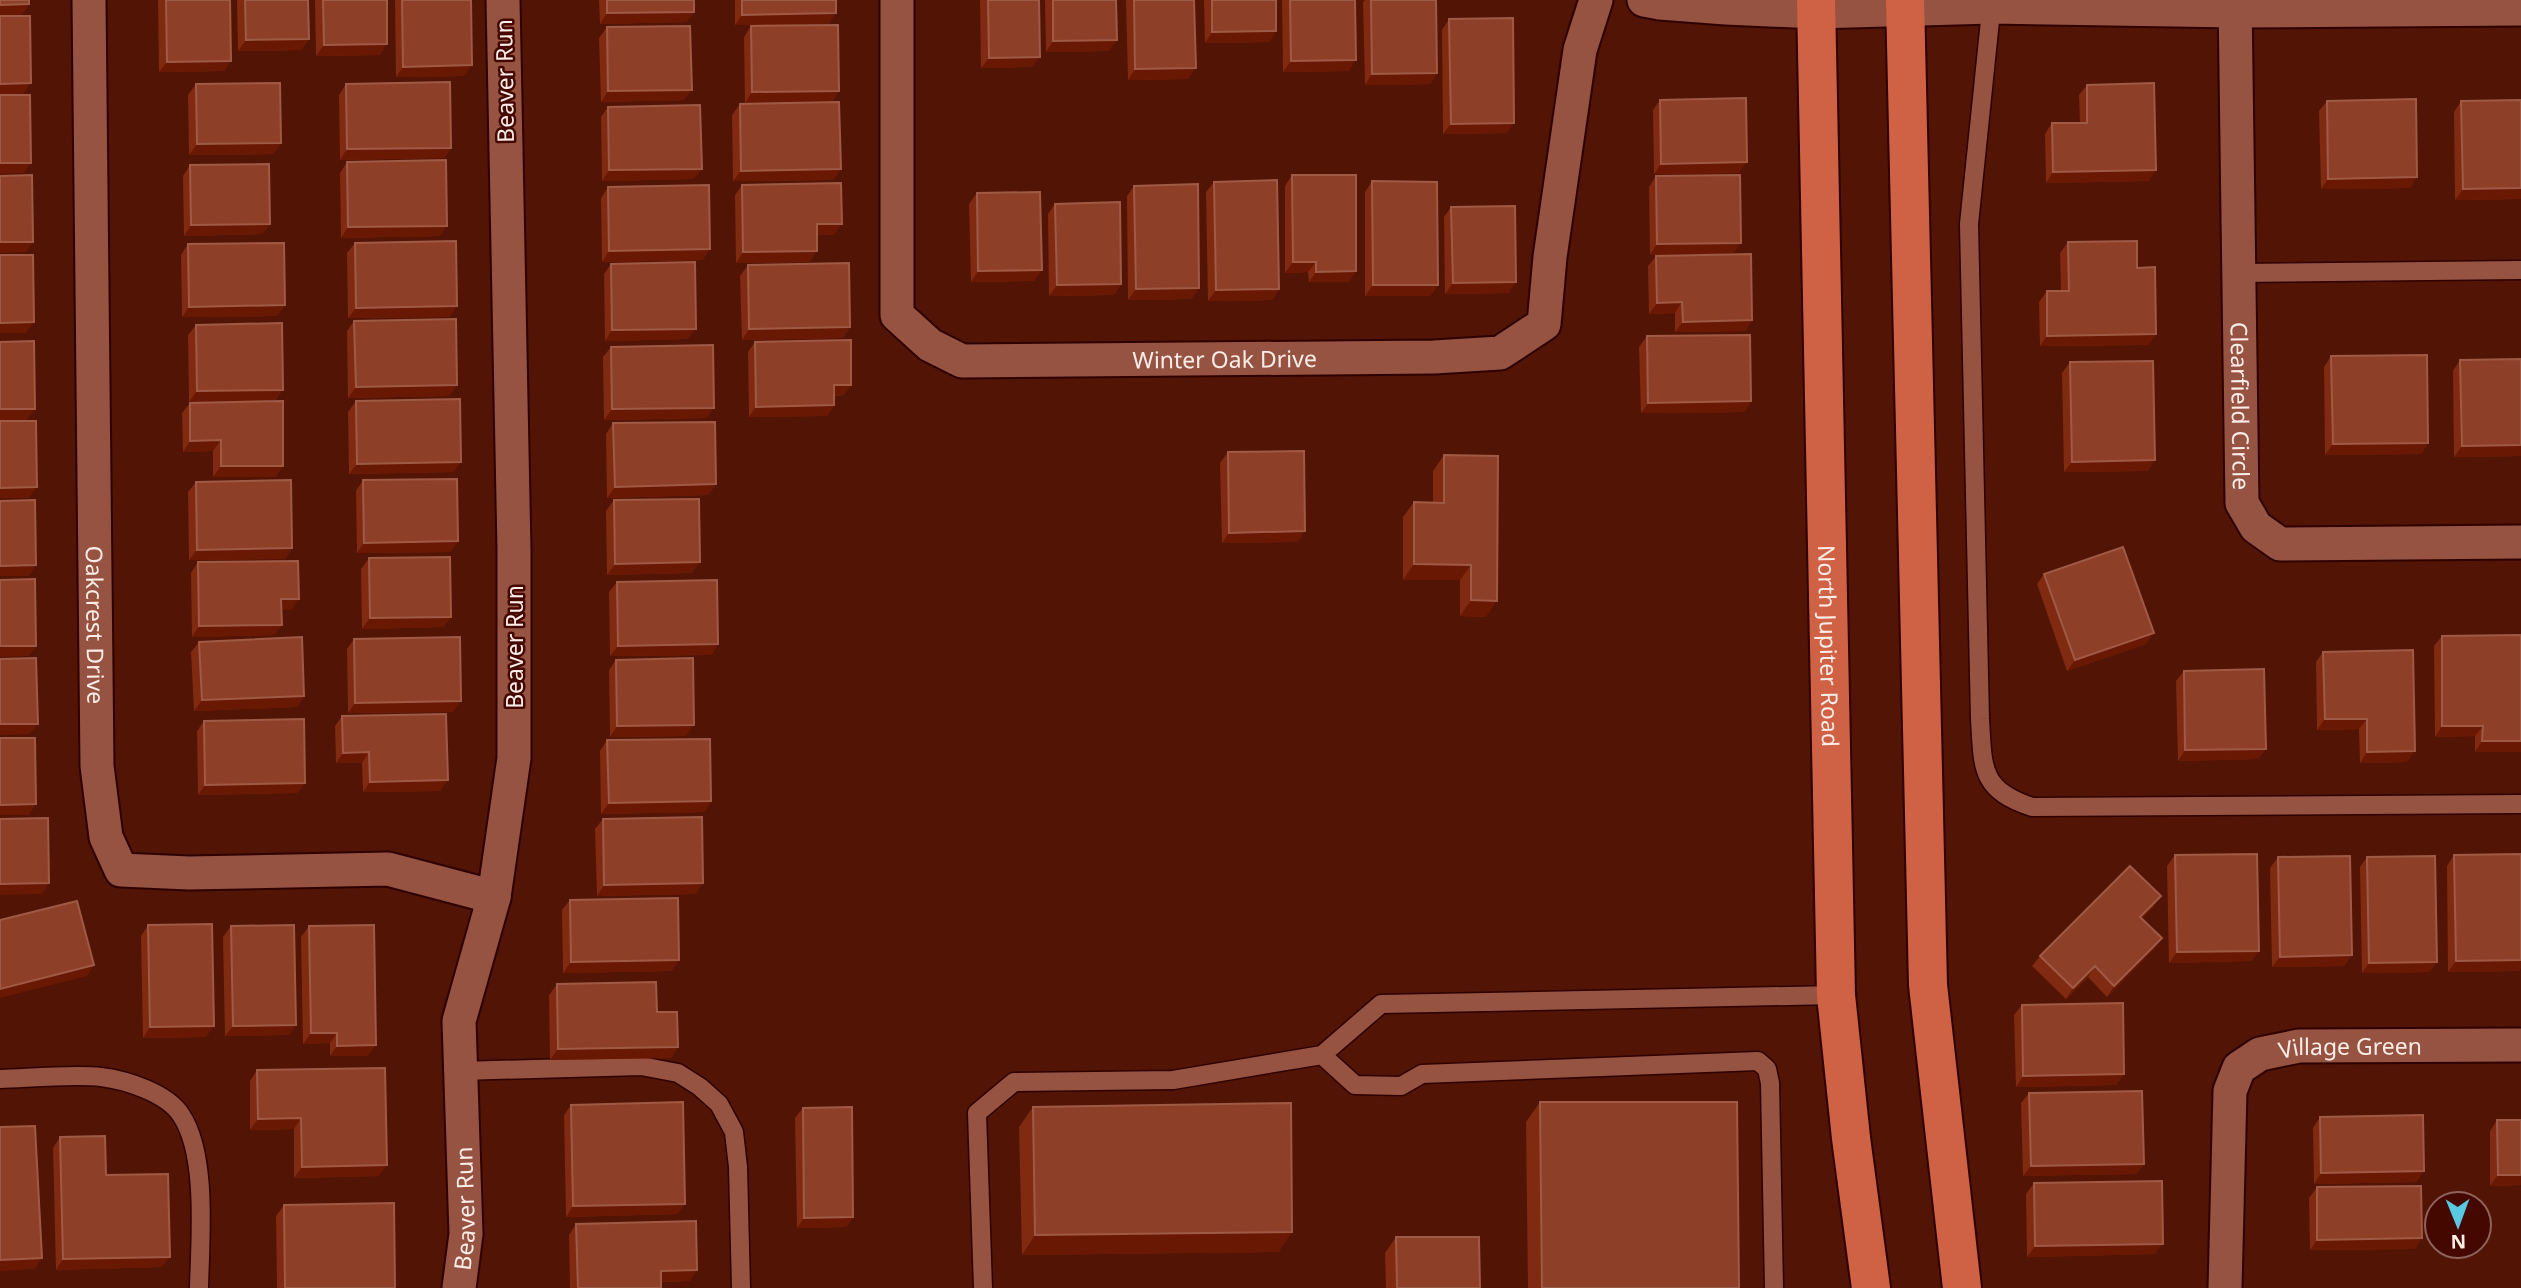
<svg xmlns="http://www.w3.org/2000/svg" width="2521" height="1288" viewBox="0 0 2521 1288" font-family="'Noto Sans',sans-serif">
  <rect width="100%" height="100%" fill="#511405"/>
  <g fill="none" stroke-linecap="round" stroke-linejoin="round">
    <defs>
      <path id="lane" d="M1992,1L1969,224L1980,719C1983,768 1980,790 2032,807L2521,804
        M2239,273L2521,270
        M1322,1055L1381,1004L1836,995
        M460,1071L641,1066L678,1073L700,1087L719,1104L734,1132L738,1167L741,1288
        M0,1079C30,1078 73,1074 101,1077C126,1080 167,1093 181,1115C208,1155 200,1241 199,1288
        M983,1288L977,1113L1014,1082L1173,1080L1322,1055L1355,1085L1401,1086L1422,1074L1758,1061L1767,1069L1770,1083L1774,1288"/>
      <g id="street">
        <path id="s1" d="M89,0L97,766L106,837L121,870L189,873L388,869L494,897"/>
        <path id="s2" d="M897,0V315L930,345L962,361L1434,357L1500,353L1544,324L1550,257L1580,50L1596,0"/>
        <path d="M1644,0L1660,3L1726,8L1816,12L1992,7L2236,11L2521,9"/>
        <path id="s3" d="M2235,0L2242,503L2256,527L2280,544L2521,542"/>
        <path id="s4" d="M459,1288L466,1234L459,1021L494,897L514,758V550L503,0"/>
        <path id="s5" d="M2225,1288L2230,1091L2239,1068L2260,1054L2299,1046L2521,1045"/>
      </g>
      <g id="primary">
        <path id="s6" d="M1816,0L1836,995L1851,1138L1871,1288"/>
        <path d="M1905,0L1928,985L1962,1288"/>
      </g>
    </defs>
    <!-- lane casing -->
    <use href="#lane" stroke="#2e0200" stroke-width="21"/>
    <!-- street casing -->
    <use href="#street" stroke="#2e0200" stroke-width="37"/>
    <!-- primary casing -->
    <use href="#primary" stroke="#2e0200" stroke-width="42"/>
    <!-- lane -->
    <use href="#lane" stroke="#965342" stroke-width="18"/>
    <!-- street -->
    <use href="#street" stroke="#965342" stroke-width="33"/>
    <!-- primary -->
    <use href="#primary" stroke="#cf6145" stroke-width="38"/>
  </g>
  <!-- wall -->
  <path fill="#802a11" d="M158,0H230L224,71L159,72Z
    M237,0H308L302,50L238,51Z
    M315,0H387L380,55L316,56Z
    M395,0H471L464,76L396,77Z
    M599,0H694V12L686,22L600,24Z
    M735,0H836L829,24L735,25Z
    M980,0H1039L1032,67L981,68Z
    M1045,0H1116L1109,51L1046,52Z
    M1126,0H1194L1188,79L1128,80Z
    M1204,0H1276V31L1269,42L1205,43Z
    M1282,0H1355L1349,71L1283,72Z
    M1365,0H1436L1437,73L1430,84L1365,85L1363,2Z
    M1449,19L1507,133L1443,134L1442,30Z
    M751,26L839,91L832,102L745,103L744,37Z
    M607,27L684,100L601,102L599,38Z
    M196,84L281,143L273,154L189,155L188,95Z
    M346,84L451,148L444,158L340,160L339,95Z
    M2087,85L2149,181L2046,183L2045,134L2052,123H2080L2079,95Z
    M1660,100L1739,173L1654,174L1653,110Z
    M2327,101L2410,188L2321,189L2319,111Z
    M2461,101L2521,199L2455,200L2454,112Z
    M740,104L841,169L833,180L733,181L732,115Z
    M608,107L694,179L602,181L601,117Z
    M347,162L440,236L341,238L340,173Z
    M190,165L270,224L262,234L184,236L183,176Z
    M1292,175L1349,282H1309L1308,272L1285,273V186Z
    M1656,176L1741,243L1733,253L1650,255L1649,187Z
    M1372,181L1438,285L1430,296H1365V192Z
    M1214,182L1279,289L1272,300L1208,301L1206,192Z
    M742,185L834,235H817L810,262L736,263L735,195Z
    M1134,186L1192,299L1128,300L1127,196Z
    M608,187L703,260L602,262L601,198Z
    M977,193L1034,281L971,282L969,204Z
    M1055,204L1121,284L1114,295L1049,296L1048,214Z
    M1451,207L1509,293L1445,294L1444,217Z
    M2068,242L2137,268L2149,345L2040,346L2039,302L2047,291H2061L2060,253Z
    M355,243L450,317L348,318L347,253Z
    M188,244L285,305L277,316L182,317L181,255Z
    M1656,256L1752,320L1745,331L1675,332V313L1649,314L1648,266Z
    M611,264L688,339L605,341L604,274Z
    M748,265L850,327L843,338L742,340L740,276Z
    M354,321L457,385L449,396L348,398L347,331Z
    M196,325L276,400L189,402L188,335Z
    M1647,336L1751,401L1744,412L1641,413L1639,347Z
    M755,342L844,395L834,396V405L827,416L749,417L748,352Z
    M611,347L707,418L604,420L603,357Z
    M2331,356L2428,443L2421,454L2325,455L2324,367Z
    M2521,359V456L2454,457L2453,371L2460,360Z
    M2070,362L2148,471L2064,472L2062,373Z
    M356,401L461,462L453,472L349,474L348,412Z
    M190,403L276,477H213V451L183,452L182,413Z
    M613,423L716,484L708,495L607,498L606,434Z
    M1228,452L1298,542L1222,543L1220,463Z
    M1444,455L1486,617L1460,616V580H1403V517L1414,502H1433V471Z
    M363,480L458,541L450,552L357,553L356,491Z
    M196,482L292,548L285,559L189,560L188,492Z
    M614,500L692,573L607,575L606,511Z
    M369,558L451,617L443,627L362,629L361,569Z
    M198,562L291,610H281L282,625L274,635L192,637L191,573Z
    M2044,574L2146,644L2067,671L2037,584Z
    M617,582L718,644L711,655L610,656L609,592Z
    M2442,636L2521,752H2475V736L2435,737L2434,646Z
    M354,639L453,712L348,713L347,649Z
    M199,642L304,696L297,707L194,711L191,652Z
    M2323,652L2407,762L2360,763L2359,729L2317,730L2316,662Z
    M616,660L686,736L610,737L609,670Z
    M2184,671L2266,749L2258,759L2178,761L2176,681Z
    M342,716L440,791L363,792L362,763H336L335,726Z
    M204,721L305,783L297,793L198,795L197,731Z
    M607,740L711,801L704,812L601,814L600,751Z
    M603,819L703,883L695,894L597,896L595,829Z
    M2175,855L2252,961L2169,963L2167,866Z
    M2454,855L2519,971L2448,972L2447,866Z
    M2278,857L2352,955L2344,966L2272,967L2270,868Z
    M2367,857L2430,972L2362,973L2360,867Z
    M2161,896L2153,907L2142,918L2162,938L2154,949L2107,997L2088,977L2066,999L2032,966L2040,956Z
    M570,900L672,971L563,973L562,910Z
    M148,925L206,1037L143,1038L141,936Z
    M231,926L289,1035L225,1036L223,937Z
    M309,926L368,1056H330V1043L303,1044L301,937Z
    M557,984L657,1012L678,1047L671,1058L550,1060L549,995Z
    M2022,1005L2124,1074L2116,1085L2016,1087L2014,1015Z
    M257,1070L379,1176L294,1178V1129L250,1130V1081Z
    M2029,1093L2144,1164L2136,1174L2023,1176L2021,1103Z
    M1540,1102L1739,1288H1528L1526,1122Z
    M571,1105L678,1214L566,1217L564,1115Z
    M1033,1107L1279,1252L1022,1255L1019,1127Z
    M803,1108L853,1217L846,1227L797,1228L795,1118Z
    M2320,1117L2424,1171L2416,1182L2314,1184L2313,1128Z
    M2497,1120H2521V1185L2490,1186V1131Z
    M60,1137L162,1267L56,1270L53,1148Z
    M2034,1183L2155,1254L2027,1257L2026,1194Z
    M2317,1187L2415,1249L2310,1250L2309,1198Z
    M284,1205L395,1288H277L276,1216Z
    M576,1224L690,1281L661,1282V1288H570L569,1235Z
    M1396,1237L1480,1288H1386L1385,1253Z"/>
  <!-- shaded-wall -->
  <path fill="#681803" d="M29,4L22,15H0V5Z
    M694,12L686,22L600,24L607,13Z
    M836,13L829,24L735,25L742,15Z
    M1276,31L1269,42L1205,43L1212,32Z
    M309,39L302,50L238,51L246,40Z
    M1117,40L1109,51L1046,52L1053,41Z
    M387,44L380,55L316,56L324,45Z
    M1040,57L1032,67L981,68L989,58Z
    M1356,60L1349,71L1283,72L1291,61Z
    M231,61L224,71L159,72L167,62Z
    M472,65L464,76L396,77L403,67Z
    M1196,68L1188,79L1128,80L1135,69Z
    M1437,73L1430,84L1365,85L1372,74Z
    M31,83L23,94H0V84Z
    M692,90L684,100L601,102L608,91Z
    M839,91L832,102L745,103L752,92Z
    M1514,123L1507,133L1443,134L1451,124Z
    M281,143L273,154L189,155L197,144Z
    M451,148L444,158L340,160L347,149Z
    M1747,162L1739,173L1654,174L1661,164Z
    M0,163H31L24,173L0,174Z
    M702,169L694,179L602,181L609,170Z
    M841,169L833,180L733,181L741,171Z
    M2156,170L2149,181L2046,183L2053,172Z
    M2417,177L2410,188L2321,189L2328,179Z
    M2521,188V199L2455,200L2463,189Z
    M270,224L262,234L184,236L191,225Z
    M817,224H842L834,235H809Z
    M447,226L440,236L341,238L348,227Z
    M0,242H33L26,252L0,253Z
    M1741,243L1733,253L1650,255L1657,244Z
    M710,249L703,260L602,262L609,251Z
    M817,251L810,262L736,263L743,252Z
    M1293,262H1316L1308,272L1285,273Z
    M1042,270L1034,281L971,282L978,271Z
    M1356,271L1349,282H1309L1316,272Z
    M1516,282L1509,293L1445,294L1453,283Z
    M1121,284L1114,295L1049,296L1057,285Z
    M1373,285H1438L1430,296H1365Z
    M1199,288L1192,299L1128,300L1136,289Z
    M1279,289L1272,300L1208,301L1216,290Z
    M1682,302L1675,313L1649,314L1657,303Z
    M285,305L277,316L182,317L189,307Z
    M457,306L450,317L348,318L356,308Z
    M1752,320L1745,331L1675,332L1683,322Z
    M34,322L26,333H0V323Z
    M850,327L843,338L742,340L749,329Z
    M696,329L688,339L605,341L612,330Z
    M2156,334L2149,345L2040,346L2047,336Z
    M457,385L449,396L348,398L356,387Z
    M834,385H851L844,395L827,396Z
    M283,390L276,400L189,402L197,391Z
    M1751,401L1744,412L1641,413L1648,403Z
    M834,405L827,416L749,417L756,407Z
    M714,408L707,418L604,420L612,409Z
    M0,409H35L27,420H0Z
    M221,440L213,451L183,452L190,441Z
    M2428,443L2421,454L2325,455L2333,444Z
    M2521,445V456L2454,457L2462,446Z
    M2155,460L2148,471L2064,472L2072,462Z
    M461,462L453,472L349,474L357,464Z
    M221,466H283L276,477H213Z
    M716,484L708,495L607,498L615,487Z
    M37,487L29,498H0V488Z
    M1305,531L1298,542L1222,543L1229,533Z
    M458,541L450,552L357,553L364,543Z
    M292,548L285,559L189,560L197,550Z
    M700,562L692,573L607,575L615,564Z
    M1414,564L1471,565L1460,580H1403Z
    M36,565L29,576H0V566Z
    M281,599H299L291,610H274Z
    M1471,600L1497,601L1486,617L1460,616Z
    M451,617L443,627L362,629L370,618Z
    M282,625L274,635L192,637L199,626Z
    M2154,633L2146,644L2067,671L2075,660Z
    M718,644L711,655L610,656L618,646Z
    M0,646H36L29,656L0,657Z
    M304,696L297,707L194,711L202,700Z
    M461,701L453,712L348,713L355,703Z
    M2325,719H2367L2359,729L2317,730Z
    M0,724H38L30,734L0,735Z
    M694,725L686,736L610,737L617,726Z
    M2442,726H2483L2475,736L2435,737Z
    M2482,741H2521V752H2475Z
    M2266,749L2258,759L2178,761L2185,750Z
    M2415,751L2407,762L2360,763L2367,752Z
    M369,752L362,763H336L343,753Z
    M448,780L440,791L363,792L370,782Z
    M305,783L297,793L198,795L205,785Z
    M711,801L704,812L601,814L609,803Z
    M36,804L29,815H0V805Z
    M49,883L42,894L0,895V884Z
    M703,883L695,894L597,896L604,885Z
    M2161,896L2153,907L2132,928L2140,917Z
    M2162,938L2154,949L2107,997L2114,986Z
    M2259,951L2252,961L2169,963L2177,952Z
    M2352,955L2344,966L2272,967L2280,957Z
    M679,960L672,971L563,973L571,962Z
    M2521,960V968L2519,971L2448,972L2456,961Z
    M2437,962L2430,972L2362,973L2369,963Z
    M94,965L87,976L0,998V989Z
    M2095,966L2088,977L2066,999L2073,988Z
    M296,1025L289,1035L225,1036L233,1026Z
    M214,1026L206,1037L143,1038L150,1027Z
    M311,1033H337L330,1043L303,1044Z
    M376,1045L368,1056H330L337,1046Z
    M678,1047L671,1058L550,1060L558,1049Z
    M2124,1074L2116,1085L2016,1087L2023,1076Z
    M301,1118L294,1129L250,1130L258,1119Z
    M2144,1164L2136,1174L2023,1176L2031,1166Z
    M387,1165L379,1176L294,1178L302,1167Z
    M2424,1171L2416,1182L2314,1184L2321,1173Z
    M2498,1175H2521V1185L2490,1186Z
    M685,1204L678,1214L566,1217L573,1206Z
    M853,1217L846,1227L797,1228L804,1218Z
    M1292,1232L1279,1252L1022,1255L1035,1235Z
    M2422,1238L2415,1249L2310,1250L2317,1240Z
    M2163,1244L2155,1254L2027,1257L2035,1246Z
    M170,1257L162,1267L56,1270L63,1259Z
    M42,1258L35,1269L0,1271V1260Z
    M697,1270L690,1281L653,1282L661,1271Z"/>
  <!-- building -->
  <path fill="#8e3f28" stroke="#9f5a46" stroke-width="2" d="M0,0H29V4L0,5Z
    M166,0H230L231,61L167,62Z
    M245,0H308L309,39L246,40Z
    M323,0H387V44L324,45Z
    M402,0H471L472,65L403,67Z
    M607,0H694V12L607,13Z
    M742,0H836V13L742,15Z
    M988,0H1039L1040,57L989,58Z
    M1053,0H1116L1117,40L1053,41Z
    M1134,0H1194L1196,68L1135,69Z
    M1212,0H1276V31L1212,32Z
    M1290,0H1355L1356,60L1291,61Z
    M1371,0H1436L1437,73L1372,74Z
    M0,16H30L31,83L0,84Z
    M1513,18L1514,123L1451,124L1449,19Z
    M838,25L839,91L752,92L751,26Z
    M690,26L692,90L608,91L607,27Z
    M450,82L451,148L347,149L346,84Z
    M280,83L281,143L197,144L196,84Z
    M2154,83L2156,170L2053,172L2052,123H2087V85Z
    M0,95H30L31,163H0Z
    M1746,98L1747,162L1661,164L1660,100Z
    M2416,99L2417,177L2328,179L2327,101Z
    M2521,100V188L2463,189L2461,101Z
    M839,102L841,169L741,171L740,104Z
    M700,105L702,169L609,170L608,107Z
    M446,160L447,226L348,227L347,162Z
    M269,164L270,224L191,225L190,165Z
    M32,175L33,242H0V176Z
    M1292,175H1356V271L1316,272V262H1293Z
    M1740,175L1741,243L1657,244L1656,176Z
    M1277,180L1279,289L1216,290L1214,182Z
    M1372,181L1437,182L1438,285H1373Z
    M841,183L842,224H817V251L743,252L742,185Z
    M1198,184L1199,288L1136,289L1134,186Z
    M709,185L710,249L609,251L608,187Z
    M1040,192L1042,270L978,271L977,193Z
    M1120,202L1121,284L1057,285L1055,204Z
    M1515,206L1516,282L1453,283L1451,207Z
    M456,241L457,306L356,308L355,243Z
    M2137,241V268L2155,267L2156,334L2047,336V291H2069L2068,242Z
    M284,243L285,305L189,307L188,244Z
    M1751,254L1752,320L1683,322L1682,302L1657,303L1656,256Z
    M0,255H33L34,322L0,323Z
    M695,262L696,329L612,330L611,264Z
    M849,263L850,327L749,329L748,265Z
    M456,319L457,385L356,387L354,321Z
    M282,323L283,390L197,391L196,325Z
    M1750,335L1751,401L1648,403L1647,336Z
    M851,340V385H834V405L756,407L755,342Z
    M34,341L35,409H0V342Z
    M713,345L714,408L612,409L611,347Z
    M2427,355L2428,443L2333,444L2331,356Z
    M2521,359V445L2462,446L2460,360Z
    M2153,361L2155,460L2072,462L2070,362Z
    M460,399L461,462L357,464L356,401Z
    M283,401V466H221V440L190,441V403Z
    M0,421H36L37,487L0,488Z
    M715,422L716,484L615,487L613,423Z
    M1304,451L1305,531L1229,533L1228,452Z
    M1444,455L1498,456L1497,601L1471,600V565L1414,564V502L1444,503Z
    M457,479L458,541L364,543L363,480Z
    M291,480L292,548L197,550L196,482Z
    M699,499L700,562L615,564L614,500Z
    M35,500L36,565L0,566V501Z
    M2123,547L2154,633L2075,660L2044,574Z
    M450,557L451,617L370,618L369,558Z
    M298,561L299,599H281L282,625L199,626L198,562Z
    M35,579L36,646H0V580Z
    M717,580L718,644L618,646L617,582Z
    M2521,635V741H2482L2483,726H2442V636Z
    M302,637L304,696L202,700L199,642Z
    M460,637L461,701L355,703L354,639Z
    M2413,650L2415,751L2367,752V719H2325L2323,652Z
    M36,658L38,724H0V659Z
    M693,658L694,725L617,726L616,660Z
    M2264,669L2266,749L2185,750L2184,671Z
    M446,714L448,780L370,782L369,752L343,753L342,716Z
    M304,719L305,783L205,785L204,721Z
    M0,738H35L36,804L0,805Z
    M710,739L711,801L609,803L607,740Z
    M702,817L703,883L604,885L603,819Z
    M48,818L49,883L0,884V819Z
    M2257,854L2259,951L2177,952L2175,855Z
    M2521,854V960L2456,961L2454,855Z
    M2350,856L2352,955L2280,957L2278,857Z
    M2435,856L2437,962L2369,963L2367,857Z
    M2130,866L2161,896L2140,917L2162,938L2114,986L2095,966L2073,988L2040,956Z
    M678,898L679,960L571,962L570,900Z
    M77,901L94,965L0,989V920Z
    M212,924L214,1026L150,1027L148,925Z
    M294,925L296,1025L233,1026L231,926Z
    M374,925L376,1045L337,1046V1033H311L309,926Z
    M656,982L657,1012H677L678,1047L558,1049L557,984Z
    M2123,1003L2124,1074L2023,1076L2022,1005Z
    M385,1068L387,1165L302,1167L301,1118L258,1119L257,1070Z
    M2142,1091L2144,1164L2031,1166L2029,1093Z
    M683,1102L685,1204L573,1206L571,1105Z
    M1540,1102H1737L1739,1288H1542Z
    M1291,1103L1292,1232L1035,1235L1033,1107Z
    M852,1107L853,1217L804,1218L803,1108Z
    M2423,1115L2424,1171L2321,1173L2320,1117Z
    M2497,1120H2521V1175H2498Z
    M35,1126L42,1258L0,1260V1127Z
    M105,1136L106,1175L168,1174L170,1257L63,1259L60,1137Z
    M2162,1181L2163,1244L2035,1246L2034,1183Z
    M2421,1186L2422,1238L2317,1240V1187Z
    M394,1203L395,1288H285L284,1205Z
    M696,1221L697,1270L661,1271V1288H578L576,1224Z
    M1396,1237H1479L1480,1288H1397Z"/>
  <g text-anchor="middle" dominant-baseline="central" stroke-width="5" stroke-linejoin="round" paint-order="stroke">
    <!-- street labels -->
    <g font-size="23" fill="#fcece7" stroke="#450800">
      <text transform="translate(504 81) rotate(-91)">Beaver Run</text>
      <text stroke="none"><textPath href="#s2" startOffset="658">Winter Oak Drive</textPath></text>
      <text stroke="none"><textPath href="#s3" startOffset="406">Clearfield Circle</textPath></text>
      <text stroke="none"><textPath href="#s1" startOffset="625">Oakcrest Drive</textPath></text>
      <text stroke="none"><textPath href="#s6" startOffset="646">North Jupiter Road</textPath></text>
      <text transform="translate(514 647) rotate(-90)">Beaver Run</text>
      <text stroke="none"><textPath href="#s5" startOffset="338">Village Green</textPath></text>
      <text stroke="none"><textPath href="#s4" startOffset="80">Beaver Run</textPath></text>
    </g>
  </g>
  <!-- north arrow -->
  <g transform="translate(2458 1225) rotate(179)"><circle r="33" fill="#450800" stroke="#8e635c" stroke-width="2"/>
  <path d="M0-5L12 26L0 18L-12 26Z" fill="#57c9e3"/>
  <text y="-10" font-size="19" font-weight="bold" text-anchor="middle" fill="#fcece7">N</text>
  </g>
</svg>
